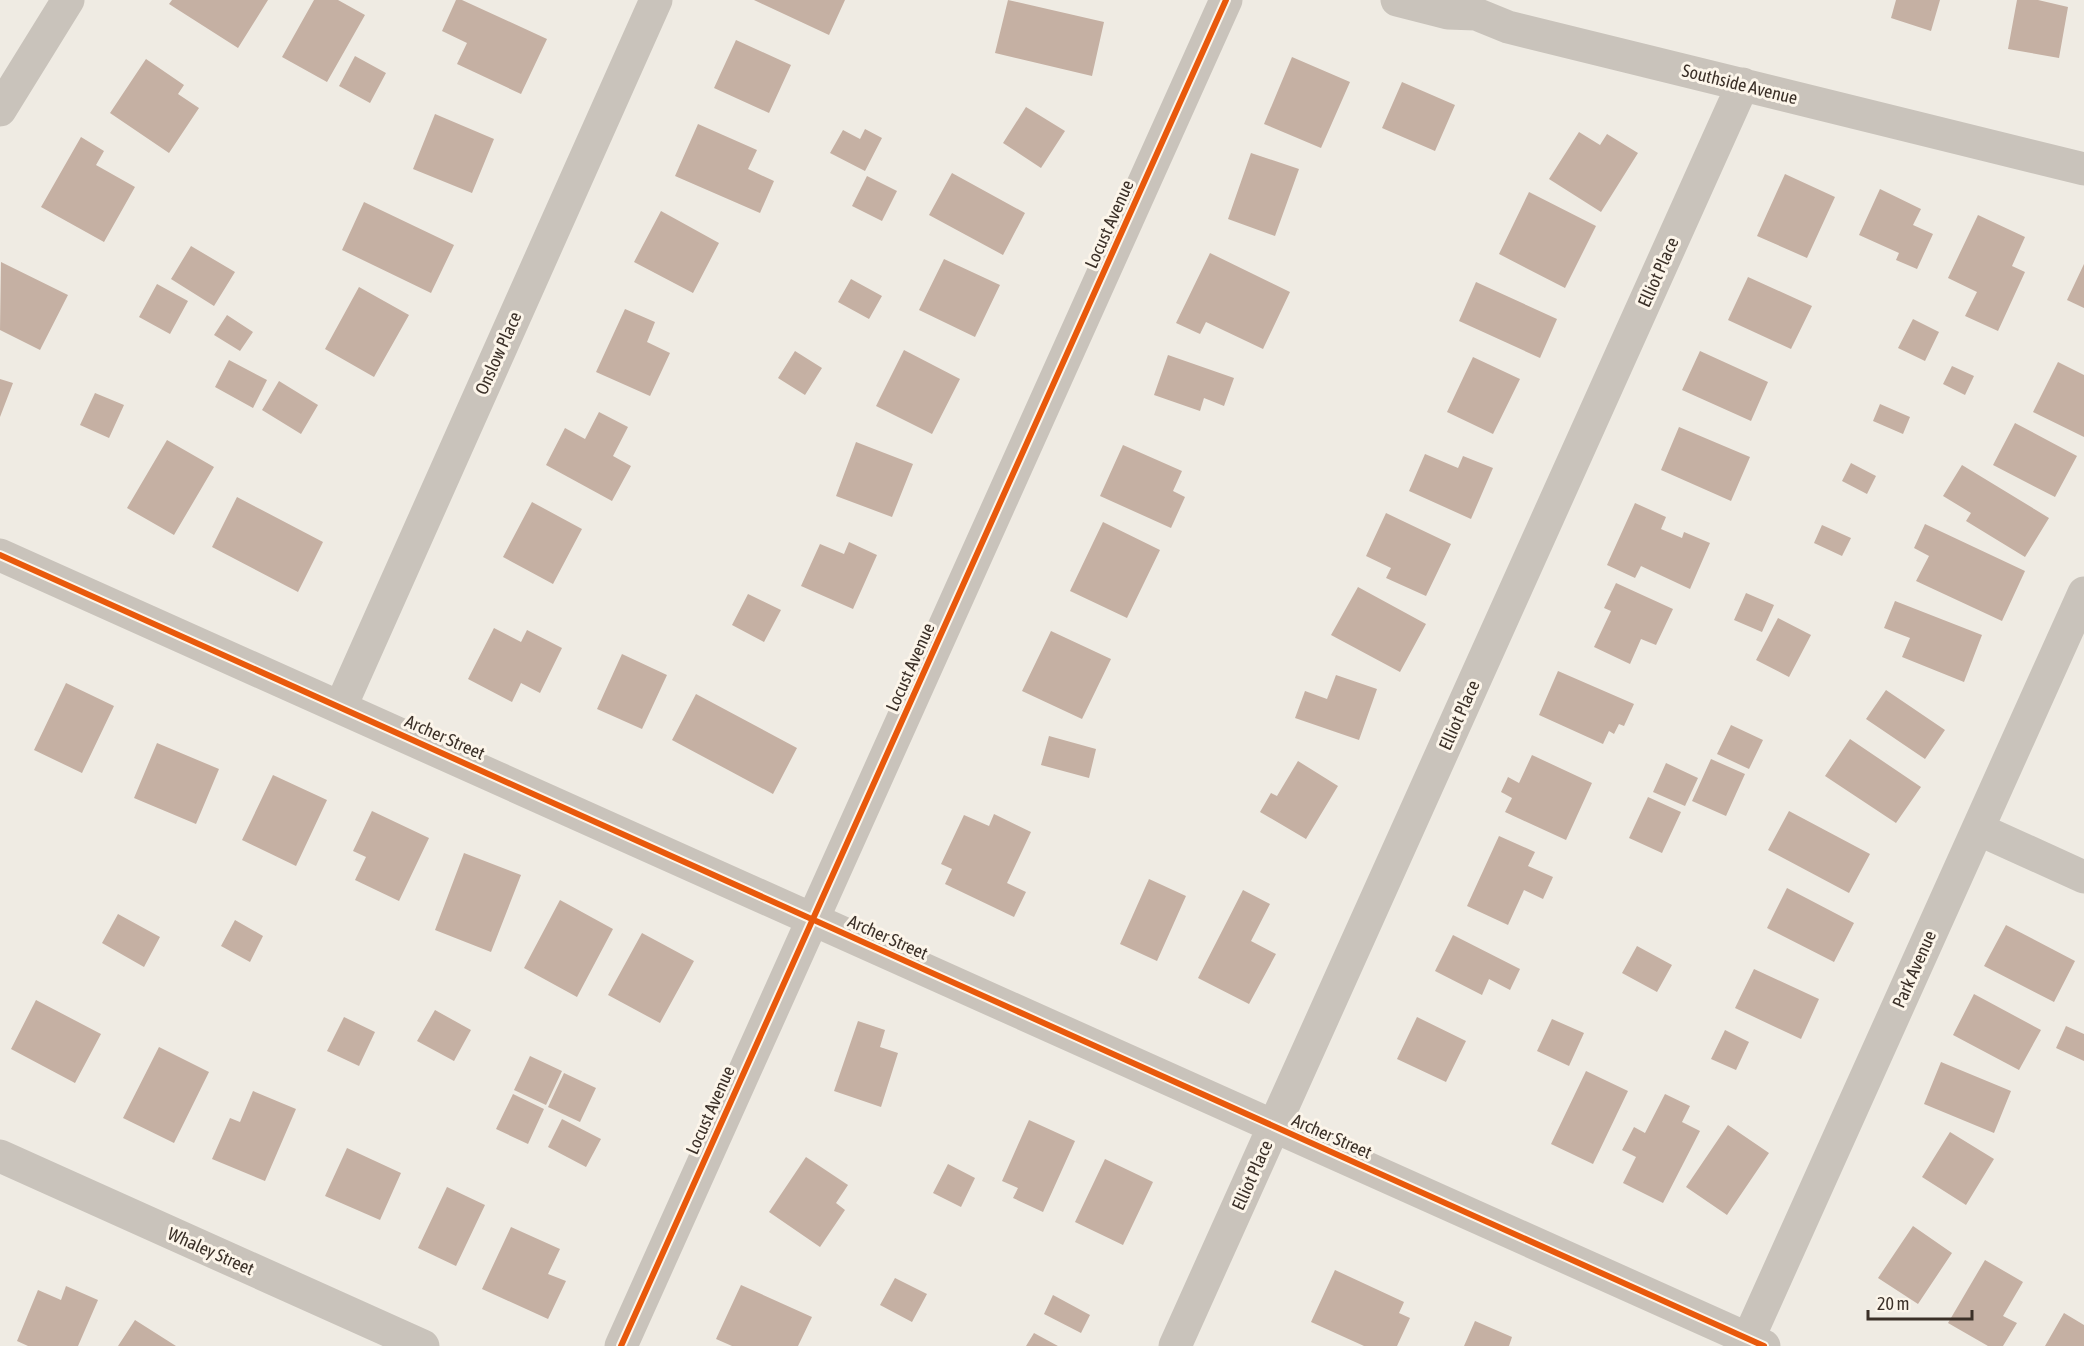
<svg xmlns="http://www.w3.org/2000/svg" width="2084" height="1346" viewBox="0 0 2084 1346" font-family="'Asap Condensed',sans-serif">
  <rect width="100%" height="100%" fill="#efebe3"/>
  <!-- building -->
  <path fill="#c5b0a3" d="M172,0H268L238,48L169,4Z
    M314,0H338L365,15L327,82L282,57Z
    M456,0H462L547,39L521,94L457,64L467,43L442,31Z
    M754,0H845L829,35Z
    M1008,0L1104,22L1092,76L995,53Z
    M1896,0H1940L1931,31L1891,18Z
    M2017,0H2038L2068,7L2059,58L2008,49Z
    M736,40L791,65L769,113L714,88Z
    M355,56L386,73L370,103L339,86Z
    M1292,57L1350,82L1321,148L1264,124Z
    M146,59L184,85L178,94L199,108L169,153L110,113Z
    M1402,82L1455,105L1435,151L1382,128Z
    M1026,107L1065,131L1041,168L1003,143Z
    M435,114L494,139L472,193L413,169Z
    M698,124L757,150L748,169L774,181L760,213L675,176Z
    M865,129L882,138L865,171L830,153L843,130L860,139Z
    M1579,132L1600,145L1607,134L1638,153L1601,212L1549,179Z
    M81,137L104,151L96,165L135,187L104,242L41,207Z
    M1251,153L1299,169L1275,236L1228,219Z
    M952,173L1025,213L1003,255L929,215Z
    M1785,174L1835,197L1807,258L1757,236Z
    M867,176L897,191L882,221L852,206Z
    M1880,189L1921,209L1913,225L1933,234L1917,269L1896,260L1899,253L1859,235Z
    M1529,192L1596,226L1565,288L1499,254Z
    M364,202L454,245L431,293L342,250Z
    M661,211L719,243L693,293L634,262Z
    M1978,215L2025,237L2012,266L2025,272L1998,331L1965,316L1977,292L1948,278Z
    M191,246L235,272L214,306L171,279Z
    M1210,253L1290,292L1263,349L1206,322L1200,334L1176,323Z
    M944,259L1000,285L975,337L919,310Z
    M1,262L68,295L40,350L0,330Z
    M2084,264V308L2067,300Z
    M1748,277L1812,306L1791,349L1728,320Z
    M851,279L882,296L869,319L838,302Z
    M1476,282L1557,319L1540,358L1459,321Z
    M157,284L188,301L170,334L139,317Z
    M359,287L409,315L374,377L325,349Z
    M625,309L655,322L647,342L670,353L650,396L596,372Z
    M227,315L253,332L240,351L214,335Z
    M1913,319L1939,332L1925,361L1898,348Z
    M904,350L960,379L932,434L876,406Z
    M795,351L822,368L805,395L778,378Z
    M1700,351L1768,382L1751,421L1682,390Z
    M1168,355L1234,378L1224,406L1204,398L1200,411L1154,395Z
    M1473,357L1520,379L1493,434L1447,412Z
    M229,360L267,380L253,408L215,387Z
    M2058,362L2084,375V437L2033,412Z
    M1952,366L1974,376L1965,395L1943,384Z
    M0,379L13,383L0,417Z
    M279,381L318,405L301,434L262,410Z
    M95,393L124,405L109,438L80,425Z
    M1880,404L1910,417L1903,434L1873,421Z
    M599,412L628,427L613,456L631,466L612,501L546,465L565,428L585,439Z
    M2015,423L2077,456L2055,497L1993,465Z
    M1679,427L1750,457L1731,501L1661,470Z
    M167,440L214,467L174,535L127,508Z
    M856,442L913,464L892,517L836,496Z
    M1123,445L1182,471L1173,491L1185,497L1171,528L1100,496Z
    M1425,454L1458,468L1463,456L1493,468L1471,519L1409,491Z
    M1851,463L1876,476L1867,494L1842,481Z
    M1962,465L2049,518L2025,557L1966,521L1971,513L1943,496Z
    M237,497L323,542L298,592L212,547Z
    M532,502L582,529L553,584L503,557Z
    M1635,503L1666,517L1661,529L1682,538L1684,532L1710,543L1690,589L1641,566L1635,578L1607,565Z
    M1386,513L1451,544L1426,596L1386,578L1391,568L1366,556Z
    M1103,522L1160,550L1127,618L1070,591Z
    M1925,524L2025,571L2002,621L1916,581L1929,556L1914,548Z
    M1822,525L1851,538L1842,556L1814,543Z
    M849,542L877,555L853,609L801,586L820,544L844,554Z
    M1616,583L1673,609L1656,645L1641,639L1630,664L1594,647L1611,611L1604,608Z
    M1358,587L1426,624L1400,672L1331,635Z
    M1746,593L1774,605L1762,632L1734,620Z
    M748,594L781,610L764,642L732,625Z
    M1895,601L1982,635L1964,682L1902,657L1910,638L1884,628Z
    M1778,618L1811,635L1789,677L1756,660Z
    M494,628L521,642L527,630L562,648L540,693L521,683L512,702L468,679Z
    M1051,631L1111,659L1082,719L1022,691Z
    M622,654L667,675L642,729L597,709Z
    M1558,671L1634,704L1624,726L1619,724L1614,734L1609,731L1603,744L1539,715Z
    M1336,675L1377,689L1359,740L1295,718L1305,691L1327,699Z
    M66,683L114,706L82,773L34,750Z
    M1886,690L1945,730L1925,759L1866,719Z
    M696,694L797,748L773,794L672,740Z
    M1731,725L1763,740L1749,769L1717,754Z
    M1049,736L1096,749L1089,778L1041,765Z
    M1850,739L1921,787L1896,823L1825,776Z
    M157,743L219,769L196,824L134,798Z
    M1532,755L1592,783L1566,840L1505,812L1512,798L1501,792L1508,777L1519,783Z
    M1711,759L1745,774L1726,816L1692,801Z
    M1298,761L1338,786L1306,839L1260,812L1271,793L1277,796Z
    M1666,763L1698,778L1685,806L1653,792Z
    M273,775L327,800L296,866L242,840Z
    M1648,797L1681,812L1662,853L1629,838Z
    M372,811L429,838L399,901L355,880L366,857L353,851Z
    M1789,811L1870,854L1849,893L1768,850Z
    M994,814L1031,832L1007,883L1026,892L1014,917L945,884L952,869L941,864L964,815L989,826Z
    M1499,836L1535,852L1528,866L1553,877L1543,899L1524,890L1508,925L1467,906Z
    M464,853L521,875L491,952L435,930Z
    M1149,879L1186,896L1157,961L1120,944Z
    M1787,888L1854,923L1834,962L1767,928Z
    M1243,890L1270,904L1251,941L1276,954L1249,1004L1198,978Z
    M560,900L613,929L577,997L524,968Z
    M118,914L160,937L144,967L102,943Z
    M235,920L263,936L250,962L221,946Z
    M2006,925L2075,961L2054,1002L1984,966Z
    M642,933L694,961L660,1023L608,995Z
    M1453,935L1520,969L1510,990L1489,979L1482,995L1435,971Z
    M1637,946L1672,965L1657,992L1622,973Z
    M1754,969L1819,999L1801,1039L1735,1008Z
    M1974,994L2041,1030L2019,1070L1953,1035Z
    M36,1000L101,1034L75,1083L11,1049Z
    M435,1010L471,1030L454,1061L417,1041Z
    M344,1017L375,1032L359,1066L327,1051Z
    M1417,1017L1466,1041L1446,1082L1397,1059Z
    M1552,1019L1584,1033L1569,1066L1537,1051Z
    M858,1021L885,1030L880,1047L898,1053L881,1107L834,1091Z
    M2066,1026L2084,1034V1061L2056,1048Z
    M1725,1030L1749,1042L1736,1070L1711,1059Z
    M159,1047L209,1072L174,1143L123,1118Z
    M530,1056L562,1071L546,1105L514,1090Z
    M1941,1062L2011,1091L1994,1133L1924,1104Z
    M1586,1071L1628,1091L1593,1164L1551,1144Z
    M564,1073L596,1088L580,1122L548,1107Z
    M253,1091L296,1109L265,1181L212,1159L230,1118L240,1122Z
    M513,1094L544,1109L528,1144L496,1129Z
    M1665,1094L1690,1106L1682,1122L1700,1131L1663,1203L1623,1183L1636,1157L1622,1150L1634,1127L1645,1133Z
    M562,1119L601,1139L586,1167L548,1147Z
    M1029,1120L1075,1141L1043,1212L1013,1198L1018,1188L1002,1181Z
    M1728,1125L1769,1153L1727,1215L1686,1187Z
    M1950,1132L1994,1159L1966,1205L1922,1177Z
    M347,1148L401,1173L380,1220L325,1196Z
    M806,1157L848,1185L836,1203L845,1210L820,1247L769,1212Z
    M1105,1159L1153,1182L1123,1245L1075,1222Z
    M948,1164L975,1178L961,1207L933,1193Z
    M447,1187L485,1205L456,1266L418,1248Z
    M1913,1226L1952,1253L1918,1304L1878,1278Z
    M511,1227L560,1249L548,1274L566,1281L548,1319L482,1289Z
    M1985,1260L2023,1282L2003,1316L2017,1323L2003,1346H1988L1948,1323Z
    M1335,1270L1404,1302L1399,1313L1410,1318L1397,1346H1364L1311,1322Z
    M895,1278L927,1294L912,1322L880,1305Z
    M741,1285L812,1317L798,1346H732L716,1339Z
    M66,1286L98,1300L78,1346H28L17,1341L38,1290L61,1300Z
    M1053,1295L1090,1315L1081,1333L1044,1314Z
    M2064,1313L2084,1325V1346H2045Z
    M135,1320L176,1346H118Z
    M1475,1321L1512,1337L1509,1346H1464Z
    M1034,1333L1058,1346H1026Z"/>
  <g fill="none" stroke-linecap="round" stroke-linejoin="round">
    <!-- street -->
    <path stroke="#c9c3bb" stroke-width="33" d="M1397,0L1448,13L1476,14L1508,27L2084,169
      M0,110L68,0
      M0,555L1764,1346
      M341,706L656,0
      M1978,829L2084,877
      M0,1156L423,1346
      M621,1346L1226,0
      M1175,1346L1743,84
      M1745,1346L2084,593"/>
    <defs>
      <path id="cycleway" d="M0,555L1764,1346
        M621,1346L1226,0"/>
    </defs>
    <!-- cycleway casing -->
    <use href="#cycleway" stroke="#fcf5ea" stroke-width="10"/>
    <!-- cycleway -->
    <use href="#cycleway" stroke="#e8590c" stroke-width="6"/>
  </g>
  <g text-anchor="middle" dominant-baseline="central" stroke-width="6" stroke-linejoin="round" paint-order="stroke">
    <!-- street labels -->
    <g font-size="18" fill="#3b3028" stroke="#fcf5ea">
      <text transform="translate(1740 84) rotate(14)">Southside Avenue</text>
      <text transform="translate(1109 224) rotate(-66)">Locust Avenue</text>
      <text transform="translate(1658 272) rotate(-66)">Elliot Place</text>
      <text transform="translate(498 353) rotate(-66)">Onslow Place</text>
      <text transform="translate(910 667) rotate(-66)">Locust Avenue</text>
      <text transform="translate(1459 715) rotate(-66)">Elliot Place</text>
      <text transform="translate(445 737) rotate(24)">Archer Street</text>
      <text transform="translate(888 937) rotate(24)">Archer Street</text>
      <text transform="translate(1914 969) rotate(-66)">Park Avenue</text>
      <text transform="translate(710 1110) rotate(-66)">Locust Avenue</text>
      <text transform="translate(1332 1136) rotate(24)">Archer Street</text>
      <text transform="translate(1252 1175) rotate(-66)">Elliot Place</text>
      <text transform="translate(211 1251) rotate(24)">Whaley Street</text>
    </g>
  </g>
  <!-- scale -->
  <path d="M1868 1310v9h104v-9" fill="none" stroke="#3b3028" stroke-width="3"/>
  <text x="1877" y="1310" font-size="18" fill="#3b3028" stroke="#fcf5ea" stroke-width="4.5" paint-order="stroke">20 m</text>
</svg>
